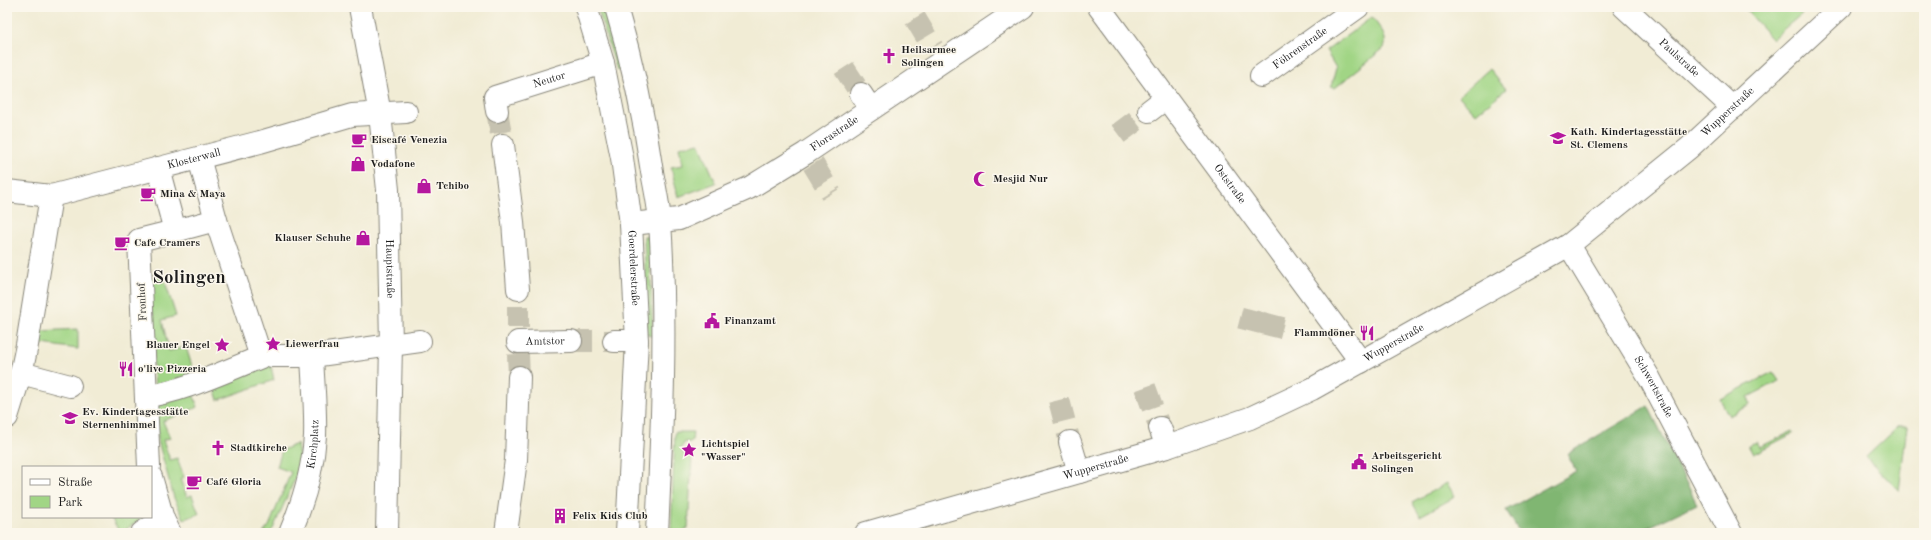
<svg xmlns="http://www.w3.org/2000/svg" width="1931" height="540" viewBox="0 0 1931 540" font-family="'Old Standard TT',serif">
  <rect width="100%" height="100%" fill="#fbf7ec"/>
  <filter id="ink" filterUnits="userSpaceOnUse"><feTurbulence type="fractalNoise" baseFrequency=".025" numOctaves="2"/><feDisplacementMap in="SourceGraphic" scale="8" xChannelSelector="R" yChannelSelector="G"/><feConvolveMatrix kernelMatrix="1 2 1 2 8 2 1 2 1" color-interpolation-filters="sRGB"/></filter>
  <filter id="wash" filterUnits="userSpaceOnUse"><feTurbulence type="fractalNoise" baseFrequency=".012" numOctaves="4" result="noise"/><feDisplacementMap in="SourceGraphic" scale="16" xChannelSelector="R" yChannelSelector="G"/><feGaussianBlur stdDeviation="0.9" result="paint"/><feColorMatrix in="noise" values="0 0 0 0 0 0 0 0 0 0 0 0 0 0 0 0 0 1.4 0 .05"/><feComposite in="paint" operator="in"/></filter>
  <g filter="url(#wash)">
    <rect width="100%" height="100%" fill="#f1ecd5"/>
    <!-- green -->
    <path fill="#a1d585" stroke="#5e7850" d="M597,7H603L618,53L620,70H617Z
      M1744,7H1810L1772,39Z
      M1372,17C1378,26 1389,37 1384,48L1335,88L1331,87L1336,68L1326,51Z
      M1489,69L1506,89L1476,114L1459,96Z
      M699,143L716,183L678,197L671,167L683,165L679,147Z
      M644,236H649L653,336L647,335Z
      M163,275L176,316L162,320L169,351L186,347L195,376L155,389L148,277Z
      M78,329V349L35,343L37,331Z
      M264,365H271L274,380L218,400L213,384Z
      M1773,372L1779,381L1748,397L1750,405L1729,416L1720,399Z
      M192,391L198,407L163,421L170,438L163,440L170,460L177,458L184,477L180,479L187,497L192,495L199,514L184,519L174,498L158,441L156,403Z
      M1899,426H1907L1899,491L1866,457Z
      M1793,431L1794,433L1753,454L1748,445L1757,442L1760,447Z
      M675,432H693L692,442H685L681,448L684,455L692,456L688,528L681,533H671Z
      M297,444L300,463L297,474L273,529L269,533H263L269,526L291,472L277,467L282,450Z
      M1447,483L1455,497L1420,516L1412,502Z
      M111,517H142L143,518L120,533Z"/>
    <!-- forest -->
    <path fill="#80b672" stroke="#4e6947" d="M1648,406L1697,504L1636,533H1520L1506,510L1576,471L1567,454Z"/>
  </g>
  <g filter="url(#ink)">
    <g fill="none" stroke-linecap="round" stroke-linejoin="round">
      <!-- minor-tunnel -->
      <path stroke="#c6c2b0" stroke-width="22" stroke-dasharray="22 11" stroke-linecap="butt" d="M915,18L933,48
        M844,68L861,94
        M497,111L503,145
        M1118,134L1149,111
        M813,164L831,194
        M518,328V289
        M1248,331L1256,300
        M1269,336L1277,306
        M571,341H614
        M518,354L519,377
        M1145,387L1160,428
        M1059,400L1070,442"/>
      <defs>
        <g id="minor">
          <path id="s1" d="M360,7L380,114L388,190L391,345L387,533"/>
          <path id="s2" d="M1099,7L1361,362"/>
          <path id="s3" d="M1624,7L1733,108"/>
          <path id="s4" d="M1261,76L1358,7"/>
          <path d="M861,94L871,109"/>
          <path id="s5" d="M497,111L495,97L603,63"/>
          <path d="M1149,111L1166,98"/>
          <path d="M503,145L513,222L518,289"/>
          <path id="s6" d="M7,191L51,196L260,142L352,115L406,112"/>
          <path id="s7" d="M631,224L679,219L749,188L806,153L1023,7"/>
          <path d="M175,231L216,220"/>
          <path id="s8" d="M1569,245L1650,379L1731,533"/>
          <path d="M614,341H637"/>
          <path id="s9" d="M518,342L571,341"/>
          <path d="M272,356H312L420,341"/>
          <path d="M21,373L70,386"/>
          <path d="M146,396C180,393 228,370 261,357L216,220L199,158"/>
          <path d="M7,417L22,369L27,345L51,196"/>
          <path d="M1160,428L1167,447"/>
          <path d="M1070,442L1079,472"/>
          <path d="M149,467L139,240L175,231L158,168"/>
          <path d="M151,477L163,519L170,533"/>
          <path id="s10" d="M291,531C304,500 313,469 315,436C316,409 313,382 312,356"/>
          <path d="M142,533L163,519"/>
          <path d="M506,533L516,460L519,377"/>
          <path id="s11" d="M866,533L1167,447L1250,418L1312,389L1569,245L1689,148L1841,7"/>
        </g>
        <g id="major">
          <path id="s12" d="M586,7L603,63L622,158L631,224L637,341L627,533"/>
          <path d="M616,7C632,61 644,116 652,172C655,188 659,206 660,222C667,326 662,429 657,533"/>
        </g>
      </defs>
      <!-- minor casing -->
      <use href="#minor" stroke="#868478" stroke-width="24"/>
      <!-- major casing -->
      <use href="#major" stroke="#868478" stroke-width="24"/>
      <!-- minor -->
      <use href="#minor" stroke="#fff" stroke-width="22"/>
      <!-- major -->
      <use href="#major" stroke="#fff" stroke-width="22"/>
    </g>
  </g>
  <!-- icons -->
  <defs>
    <symbol id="church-bare" viewBox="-9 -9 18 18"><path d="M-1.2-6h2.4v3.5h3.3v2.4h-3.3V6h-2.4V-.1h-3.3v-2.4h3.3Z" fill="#b5179e" stroke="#fbf7ec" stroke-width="2.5" paint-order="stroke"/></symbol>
    <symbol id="school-bare" viewBox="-9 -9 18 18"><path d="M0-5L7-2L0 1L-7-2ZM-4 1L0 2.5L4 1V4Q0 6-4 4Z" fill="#b5179e" stroke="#fbf7ec" stroke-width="2.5" paint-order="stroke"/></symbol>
    <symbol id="cafe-bare" viewBox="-9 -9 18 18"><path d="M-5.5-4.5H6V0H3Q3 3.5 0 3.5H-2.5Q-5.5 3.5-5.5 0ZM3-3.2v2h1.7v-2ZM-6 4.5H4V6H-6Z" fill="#b5179e" stroke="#fbf7ec" stroke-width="2.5" paint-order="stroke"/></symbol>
    <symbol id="shop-bare" viewBox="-9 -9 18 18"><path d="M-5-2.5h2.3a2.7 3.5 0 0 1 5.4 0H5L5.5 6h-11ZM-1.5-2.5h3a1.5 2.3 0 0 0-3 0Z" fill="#b5179e" stroke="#fbf7ec" stroke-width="2.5" paint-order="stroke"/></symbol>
    <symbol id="mosque-bare" viewBox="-9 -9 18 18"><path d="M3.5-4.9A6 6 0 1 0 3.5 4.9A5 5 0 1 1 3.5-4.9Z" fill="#b5179e" stroke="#fbf7ec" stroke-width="2.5" paint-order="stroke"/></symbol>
    <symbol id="civic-bare" viewBox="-9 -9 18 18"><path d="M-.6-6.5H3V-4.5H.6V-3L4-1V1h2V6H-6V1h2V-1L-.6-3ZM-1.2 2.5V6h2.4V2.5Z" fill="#b5179e" stroke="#fbf7ec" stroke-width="2.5" paint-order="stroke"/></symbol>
    <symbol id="restaurant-bare" viewBox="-9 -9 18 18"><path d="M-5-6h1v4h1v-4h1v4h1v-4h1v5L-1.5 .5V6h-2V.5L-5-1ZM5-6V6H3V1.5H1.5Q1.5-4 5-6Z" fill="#b5179e" stroke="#fbf7ec" stroke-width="2.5" paint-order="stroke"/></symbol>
    <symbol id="sight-bare" viewBox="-9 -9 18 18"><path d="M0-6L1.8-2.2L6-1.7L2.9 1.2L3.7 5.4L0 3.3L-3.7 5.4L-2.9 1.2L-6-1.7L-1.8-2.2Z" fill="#b5179e" stroke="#fbf7ec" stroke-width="2.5" paint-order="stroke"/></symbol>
    <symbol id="building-bare" viewBox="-9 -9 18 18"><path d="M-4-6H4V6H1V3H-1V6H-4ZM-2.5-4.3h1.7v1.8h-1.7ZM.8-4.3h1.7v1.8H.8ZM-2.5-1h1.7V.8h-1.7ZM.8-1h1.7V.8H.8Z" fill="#b5179e" stroke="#fbf7ec" stroke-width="2.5" paint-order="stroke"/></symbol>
  </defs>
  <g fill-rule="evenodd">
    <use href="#church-bare" x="878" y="45" width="22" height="22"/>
    <use href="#school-bare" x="1547" y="127" width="22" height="22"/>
    <use href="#cafe-bare" x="348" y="129" width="22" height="22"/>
    <use href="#shop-bare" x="347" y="153" width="22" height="22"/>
    <use href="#mosque-bare" x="970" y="168" width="22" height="22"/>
    <use href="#shop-bare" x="413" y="175" width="22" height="22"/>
    <use href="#cafe-bare" x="137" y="183" width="22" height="22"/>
    <use href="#shop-bare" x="352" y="227" width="22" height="22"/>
    <use href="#cafe-bare" x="111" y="232" width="22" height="22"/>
    <use href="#civic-bare" x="701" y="310" width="22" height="22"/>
    <use href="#restaurant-bare" x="1356" y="322" width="22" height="22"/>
    <use href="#sight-bare" x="262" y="333" width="22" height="22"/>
    <use href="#sight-bare" x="211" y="334" width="22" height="22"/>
    <use href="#restaurant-bare" x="115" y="358" width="22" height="22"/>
    <use href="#school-bare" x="59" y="407" width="22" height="22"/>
    <use href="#church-bare" x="207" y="437" width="22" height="22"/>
    <use href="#sight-bare" x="678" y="439" width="22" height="22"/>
    <use href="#civic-bare" x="1348" y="451" width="22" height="22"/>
    <use href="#cafe-bare" x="183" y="471" width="22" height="22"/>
    <use href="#building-bare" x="549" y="505" width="22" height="22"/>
  </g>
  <g text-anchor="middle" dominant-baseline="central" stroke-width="3" stroke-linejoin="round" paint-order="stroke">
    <!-- street labels -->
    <g font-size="11" fill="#1c1c1c" stroke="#fbf7ec">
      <text stroke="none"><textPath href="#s4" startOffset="48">Föhrenstraße</textPath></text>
      <text stroke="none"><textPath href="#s3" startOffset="75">Paulstraße</textPath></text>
      <text stroke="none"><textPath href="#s5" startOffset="71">Neutor</textPath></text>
      <text stroke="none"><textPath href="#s11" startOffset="971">Wupperstraße</textPath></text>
      <text stroke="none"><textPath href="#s7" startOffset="226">Florastraße</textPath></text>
      <text stroke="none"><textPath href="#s6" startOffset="192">Klosterwall</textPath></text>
      <text stroke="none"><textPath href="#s2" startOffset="220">Oststraße</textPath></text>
      <text stroke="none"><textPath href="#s12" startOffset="266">Goerdelerstraße</textPath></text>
      <text stroke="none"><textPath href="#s1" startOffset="264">Hauptstraße</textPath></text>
      <text transform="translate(143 302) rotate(-93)">Fronhof</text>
      <text stroke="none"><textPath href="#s9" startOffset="27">Amtstor</textPath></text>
      <text stroke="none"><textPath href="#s11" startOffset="563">Wupperstraße</textPath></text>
      <text stroke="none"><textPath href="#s8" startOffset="165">Schwertstraße</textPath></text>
      <text stroke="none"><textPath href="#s10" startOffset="90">Kirchplatz</textPath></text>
      <text stroke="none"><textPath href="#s11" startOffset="239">Wupperstraße</textPath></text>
    </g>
    <!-- poi labels -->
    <g font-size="11" font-weight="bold" fill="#1c1c1c" stroke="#fbf7ec" text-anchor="start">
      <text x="901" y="50">Heilsarmee<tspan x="901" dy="13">Solingen</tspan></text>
      <text x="1570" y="132">Kath. Kindertagesstätte<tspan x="1570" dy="13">St. Clemens</tspan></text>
      <text x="371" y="140">Eiscafé Venezia</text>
      <text x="370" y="164">Vodafone</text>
      <text x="993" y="179">Mesjid Nur</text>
      <text x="436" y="186">Tchibo</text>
      <text x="160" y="194">Mina &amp; Maya</text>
      <text x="351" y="238" text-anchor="end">Klauser Schuhe</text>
      <text x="134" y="243">Cafe Cramers</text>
      <text x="724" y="321">Finanzamt</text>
      <text x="1355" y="333" text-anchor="end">Flammdöner</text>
      <text x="285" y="344">Liewerfrau</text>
      <text x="210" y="345" text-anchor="end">Blauer Engel</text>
      <text x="138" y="369">o'live Pizzeria</text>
      <text x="82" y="412">Ev. Kindertagesstätte<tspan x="82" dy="13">Sternenhimmel</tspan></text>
      <text x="701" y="444">Lichtspiel<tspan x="701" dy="13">"Wasser"</tspan></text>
      <text x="230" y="448">Stadtkirche</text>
      <text x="1371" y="456">Arbeitsgericht<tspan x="1371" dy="13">Solingen</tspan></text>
      <text x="206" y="482">Café Gloria</text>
      <text x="572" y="516">Felix Kids Club</text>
    </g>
    <!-- town labels -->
    <g font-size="19" font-weight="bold" fill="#1c1c1c" stroke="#fbf7ec">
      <text x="189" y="278">Solingen</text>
    </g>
  </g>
  <!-- margin -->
  <rect width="1931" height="540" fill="none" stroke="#fbf7ec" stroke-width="24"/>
  <!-- legend -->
  <rect x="22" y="466" width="130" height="52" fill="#fbf7ec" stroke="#a29f99"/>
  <rect x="30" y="479" width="20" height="6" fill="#ffffff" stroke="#a29f99"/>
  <text x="58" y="486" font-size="12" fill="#1c1c1c">Straße</text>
  <rect x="30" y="496" width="20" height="12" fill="#a1d585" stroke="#a29f99"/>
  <text x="58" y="506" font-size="12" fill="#1c1c1c">Park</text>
</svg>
